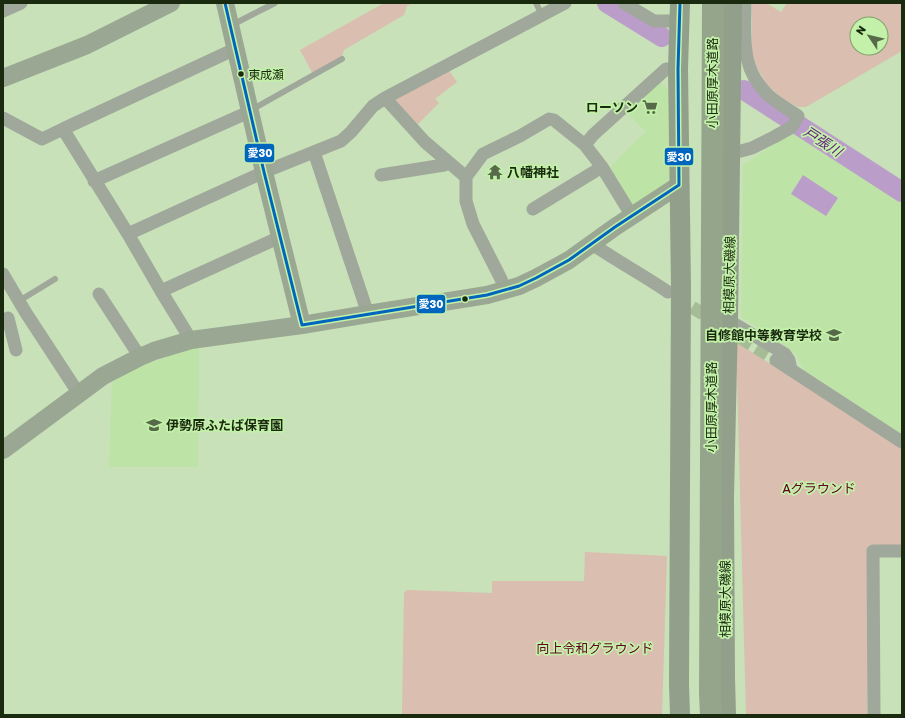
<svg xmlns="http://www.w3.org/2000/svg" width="905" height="718" viewBox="0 0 905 718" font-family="'Golos Text','Noto Sans JP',sans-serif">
  <rect width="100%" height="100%" fill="#c8e1b9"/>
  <!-- built -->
  <path fill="#bde3a6" d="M658,81L669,90L670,180L634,205L631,203L610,167L646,131L625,112Z
    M792,133L902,204V434L804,370L795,353L741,317L743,165Z
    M199,346L198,467H109L112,384L115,379L145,364Z"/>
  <!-- green -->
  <path fill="#dabeaf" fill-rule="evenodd" d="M384,3H413L407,6L404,15L344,50L341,59L313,74L300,50Z
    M752,3H766L781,12L787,3H902V51L806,107H798L782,98L767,85L756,66L752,53ZM857,24H881V48H857Z
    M448,69L457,82L435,99L439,103L417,125L393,99Z
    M736,342L902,447V548H869L867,715H746Z
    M585,552L667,556L662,715H402L404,593L407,590L492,593V581H584Z"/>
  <!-- water -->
  <path fill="#bb9dc9" d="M803,175L838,198L826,216L791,194Z"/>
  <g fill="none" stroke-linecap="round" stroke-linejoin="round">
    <!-- river -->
    <path stroke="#bb9dc9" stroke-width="20" d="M607,3L662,37
      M744,90L902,192"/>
    <!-- street-tunnel -->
    <path stroke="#a5bc97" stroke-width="13" stroke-dasharray="13 6" stroke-linecap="butt" d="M676,297L776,360"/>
    <!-- lane -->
    <path stroke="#9fa89a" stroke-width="6" d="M536,3L542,15
      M232,25L275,3
      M251,110L342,59
      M19,301L55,279"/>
    <!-- street -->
    <path stroke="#9fa89a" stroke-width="13" d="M624,3L654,21H679
      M3,11L21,3
      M235,49L63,129L128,234L264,172L341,141L351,132L373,106L385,98L565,3
      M385,98L425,142L466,177
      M3,118L42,139L63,129
      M585,145L593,135L666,69H678
      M314,152L368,314
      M731,152L741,151L752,148L774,137L792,127L798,116C788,109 777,103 768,95C740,68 745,39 745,3
      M381,175L444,165L447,161
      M94,181L251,111
      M533,209L602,167
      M128,234L161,291L191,340
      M592,244C617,261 643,275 668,292
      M3,274L26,313L79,394
      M505,290L501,279L473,224L466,201V177L483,154L520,136L549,119L554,120L585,145L602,167L632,216
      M161,291L280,237
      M99,294L140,357
      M8,318L16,350
      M728,320L785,354L789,360L791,370
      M776,360L902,442
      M874,715L873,551H902"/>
    <!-- secondary -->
    <path stroke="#9aa793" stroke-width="18" d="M225,3L264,172L302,325
      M3,78L87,45L171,3
      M3,450L103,376L140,357L154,351L191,340L302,325L368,314L487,295L519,286L536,278L569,260L615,227L679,185"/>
    <!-- primary -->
    <path stroke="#92a08b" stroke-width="20" d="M680,3L678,69L681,287L679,684L680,715
      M726,715L725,677L724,497L728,320L732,3"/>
    <!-- highway -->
    <path stroke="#95a58b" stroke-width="22" d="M711,715L710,693L713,3"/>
    <defs>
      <path id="bus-1" d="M225,3L264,172L302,325L487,295L519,286L536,278L569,260L615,227L679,185L678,69L680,3"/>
    </defs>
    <!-- bus-1 casing -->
    <use href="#bus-1" stroke="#c3f1a9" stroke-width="6"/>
    <!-- bus-1 -->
    <use href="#bus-1" stroke="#0065bd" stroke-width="3"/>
  </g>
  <!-- icons -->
  <defs>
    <symbol id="supermarket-bare" viewBox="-9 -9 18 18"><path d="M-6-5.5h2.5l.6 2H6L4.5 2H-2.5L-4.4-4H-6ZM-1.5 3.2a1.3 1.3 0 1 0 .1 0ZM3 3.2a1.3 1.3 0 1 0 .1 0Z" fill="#566a4a" stroke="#c3f1a9" stroke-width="2.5" paint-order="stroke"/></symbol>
    <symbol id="temple-bare" viewBox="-9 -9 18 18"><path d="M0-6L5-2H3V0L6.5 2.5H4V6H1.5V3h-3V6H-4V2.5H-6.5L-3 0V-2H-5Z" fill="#566a4a" stroke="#c3f1a9" stroke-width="2.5" paint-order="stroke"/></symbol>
    <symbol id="school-bare" viewBox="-9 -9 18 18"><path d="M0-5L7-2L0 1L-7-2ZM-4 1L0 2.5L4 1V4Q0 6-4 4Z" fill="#566a4a" stroke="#c3f1a9" stroke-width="2.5" paint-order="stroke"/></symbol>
  </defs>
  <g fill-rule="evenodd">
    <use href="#supermarket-bare" x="639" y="96" width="22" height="22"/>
    <use href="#temple-bare" x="484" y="161" width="22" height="22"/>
    <use href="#school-bare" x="823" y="324" width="22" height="22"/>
    <use href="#school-bare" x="143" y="414" width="22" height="22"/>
  </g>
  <!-- markers -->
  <g fill="#192a0e" stroke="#c3f1a9" stroke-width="1.5">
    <circle cx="241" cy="74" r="3.5"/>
    <circle cx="465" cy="299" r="3.5"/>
  </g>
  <g text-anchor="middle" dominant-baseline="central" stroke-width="3.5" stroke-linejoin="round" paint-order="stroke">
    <!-- bus labels -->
    <g font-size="12" fill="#192a0e" stroke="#c3f1a9" text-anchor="start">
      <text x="248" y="74">東成瀬</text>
    </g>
    <!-- street labels -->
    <g font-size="13" fill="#192a0e" stroke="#c3f1a9">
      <text transform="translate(712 83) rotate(-90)">小田原厚木道路</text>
      <text transform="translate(729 275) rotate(-89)">相模原大磯線</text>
      <text transform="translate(711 407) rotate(-90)">小田原厚木道路</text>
      <text transform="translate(725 599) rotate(-90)">相模原大磯線</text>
    </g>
    <!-- poi labels -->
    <g font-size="13" font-weight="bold" fill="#192a0e" stroke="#c3f1a9" text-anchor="end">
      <text x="638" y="107">ローソン</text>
      <text x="507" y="172" text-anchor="start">八幡神社</text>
      <text x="822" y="335">自修館中等教育学校</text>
      <text x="166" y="425" text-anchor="start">伊勢原ふたば保育園</text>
    </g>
    <!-- park labels -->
    <g font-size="13" fill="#63021e" stroke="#c3f1a9">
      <text x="819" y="488">Aグラウンド</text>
      <text x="595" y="648">向上令和グラウンド</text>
    </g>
    <!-- water labels -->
    <g font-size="14" font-style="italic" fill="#621d7d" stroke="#c3f1a9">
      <text transform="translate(823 141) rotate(33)">戸張川</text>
    </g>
  </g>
  <g stroke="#c3f1a9" stroke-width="1.5">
    <rect x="244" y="143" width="31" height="20" rx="4" fill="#0065bd"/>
    <rect x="664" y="147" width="30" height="19" rx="4" fill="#0065bd"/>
    <rect x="416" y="294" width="30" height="20" rx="4" fill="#0065bd"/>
  </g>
  <g font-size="11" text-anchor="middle" font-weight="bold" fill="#fff">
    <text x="260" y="157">愛30</text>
    <text x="679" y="161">愛30</text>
    <text x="431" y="308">愛30</text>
  </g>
  <!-- border -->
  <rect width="905" height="718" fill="none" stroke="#192a0e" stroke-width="8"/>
  <!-- north arrow -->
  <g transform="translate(869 36) rotate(305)"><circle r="19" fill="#c3f1a9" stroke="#7fa16b"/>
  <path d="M0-3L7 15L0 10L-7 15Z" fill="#566a4a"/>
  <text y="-6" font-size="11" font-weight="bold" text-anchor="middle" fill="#192a0e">N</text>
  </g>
</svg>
